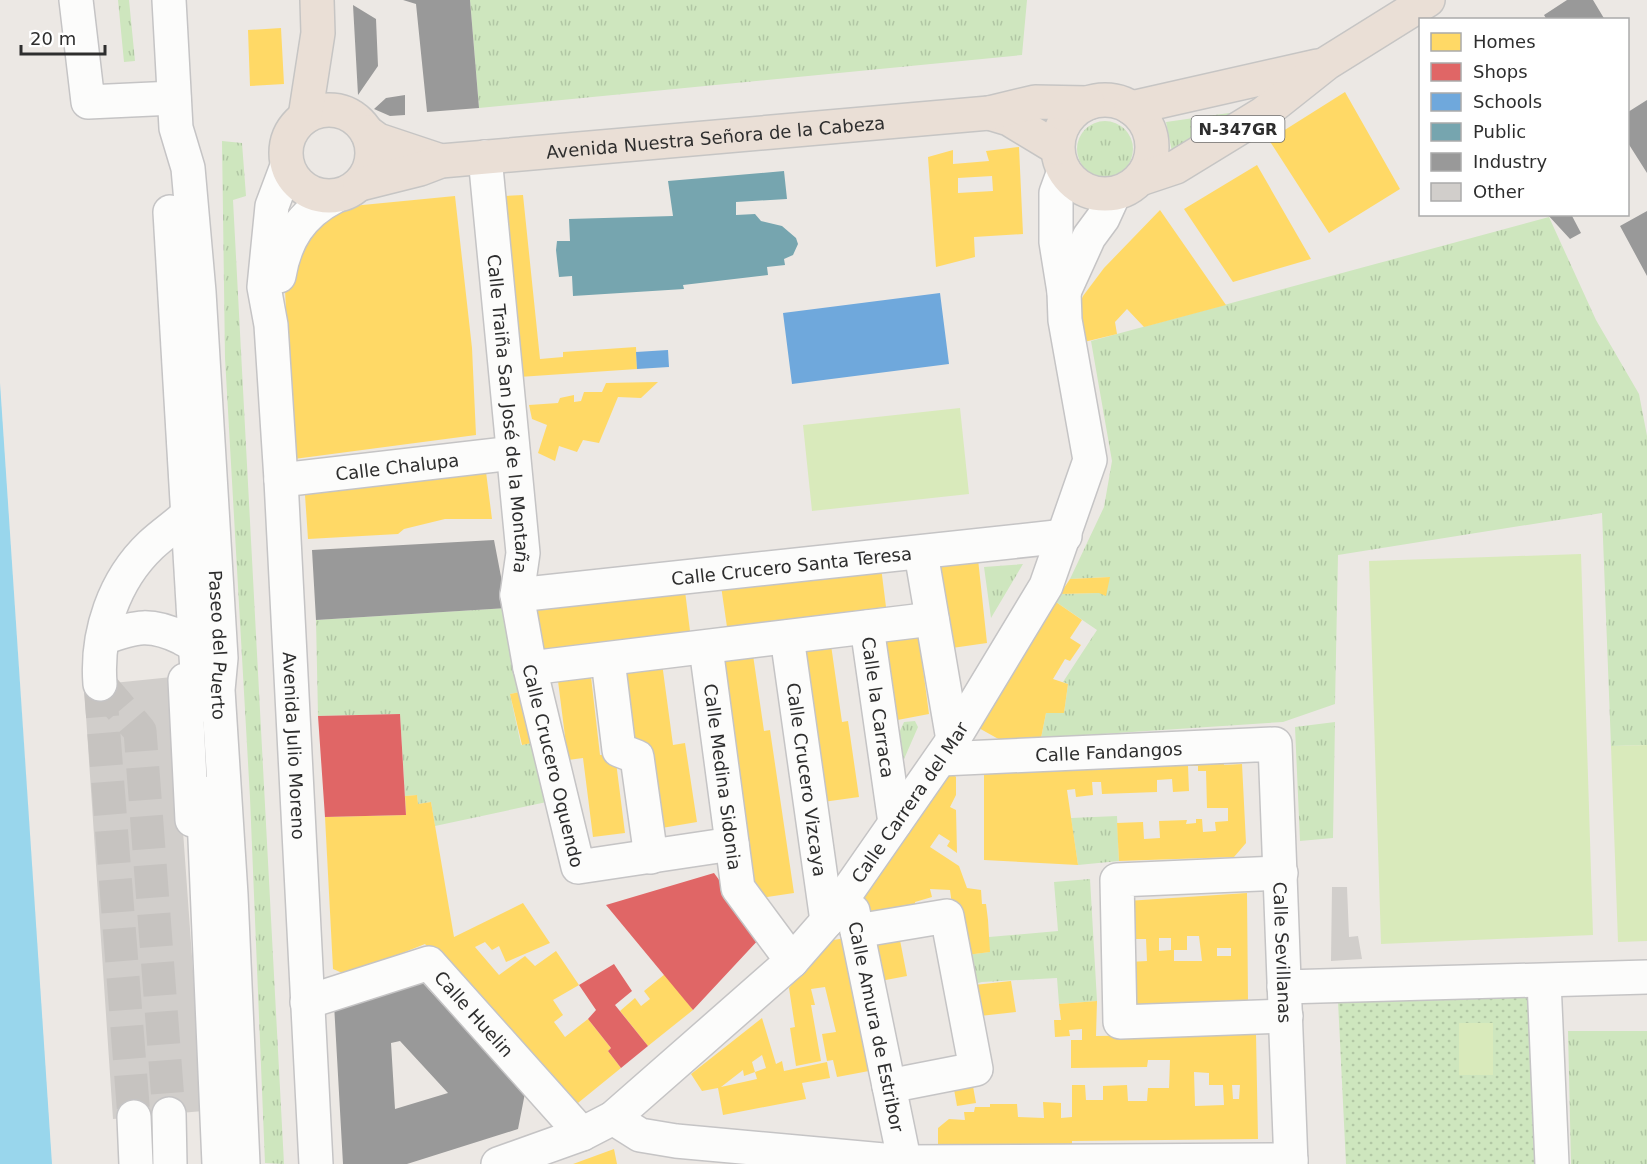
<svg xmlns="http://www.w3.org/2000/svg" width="1647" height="1164" viewBox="0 0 1647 1164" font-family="'DejaVu Sans',sans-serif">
  <defs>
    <pattern id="grass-tufts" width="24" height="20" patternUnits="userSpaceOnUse" patternTransform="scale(1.5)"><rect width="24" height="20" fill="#cee6be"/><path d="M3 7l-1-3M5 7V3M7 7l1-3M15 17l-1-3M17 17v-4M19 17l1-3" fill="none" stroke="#b1c6a4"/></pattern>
    <pattern id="park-dots" width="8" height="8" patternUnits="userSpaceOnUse" patternTransform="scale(1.5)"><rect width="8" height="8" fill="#cee6be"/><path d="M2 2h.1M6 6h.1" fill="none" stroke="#b1c6a4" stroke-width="1.8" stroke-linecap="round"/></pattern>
  </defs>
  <rect width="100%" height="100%" fill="#ece8e4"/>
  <!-- grass -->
  <path fill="url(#grass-tufts)" d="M118,0H129L135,61L124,62Z
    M470,0H1027L1022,55L479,108Z
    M1243,111L1172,152L1166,122Z
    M1077 149a28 28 0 1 1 56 0a28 28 0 1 1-56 0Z
    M222,141L242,143L246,196L233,200L284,1164L265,1163L250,798L225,358Z
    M1549,217L1596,320L1639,394L1647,436V745L1611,746L1602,513L1338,555L1335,704L1283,722L1041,738L1046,713H1064L1068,684L1063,682L1097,630L1053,600L1060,594L1099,593L1109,577L1070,579L1104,507L1112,461L1091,341Z
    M1023,564L991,618L984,567Z
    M507,608L529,690L510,694L521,745L541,741L556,800L435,826L431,802L418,804L417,795L405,796L400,714L318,716L316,620Z
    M915,721L918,727L901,766L895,742L904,722Z
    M1335,722L1333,838L1300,841L1295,727Z
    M1117,816L1119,861L1078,865L1071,818Z
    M1090,879L1097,1001L1059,1004L1057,978L982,982L965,986L959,956L989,952V937L1058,931L1054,882Z
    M1568,1031H1647V1164H1571Z"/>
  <!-- park -->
  <path fill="url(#park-dots)" d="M1535,996L1543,1164H1346L1338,1001Z"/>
  <!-- pitch -->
  <path fill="#d9eabb" d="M960,408L969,494L812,511L803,425Z
    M1581,554L1593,935L1381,944L1369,561Z
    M1647,745V941L1618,942L1611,746Z
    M1459,1023H1493V1075H1459Z"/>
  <!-- water -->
  <path fill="#99d6ec" d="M0,383L52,1164H0Z"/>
  <!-- homes -->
  <path fill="#ffd966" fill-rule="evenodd" d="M281,28L284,84L250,86L248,30Z
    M1345,92L1400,189L1329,233L1269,140Z
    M1019,147L1023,234L974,237L975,257L936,267L928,157L953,150V164L989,161L986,151ZM992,176L993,191L958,193V178Z
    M1257,165L1311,259L1233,282L1184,209Z
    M523,195L540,359L563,357V352L636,347L637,369L519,377L504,196Z
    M455,196L472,348L476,435L294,459L285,290L298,242L342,207Z
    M1160,210L1226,305L1144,327L1127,309L1115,322L1117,334L1080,343L1074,316L1083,296L1104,268Z
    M658,382L641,398L618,397L599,443L583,440L577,452L559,446L555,461L538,453L547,425L532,419L529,405L558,403L560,398L574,395V402L581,401L584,392H602L606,383Z
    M486,472L492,519H445L404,529L398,534L308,539L305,495Z
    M978,559L987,643L945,649L937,564Z
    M881,567L886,607L727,627L721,586Z
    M1110,577L1106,596L1099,593L1060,594L1070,579Z
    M685,591L690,631L531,652L526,611Z
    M1053,600L1082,620L1070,638L1081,645L1070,661L1065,659L1053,679L1068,684L1064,713H1046L1041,738L1002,741L977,727Z
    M918,631L929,714L887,722L876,638Z
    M831,645L842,722L848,721L859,797L823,802L795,650Z
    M752,648L764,731L770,730L794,893L753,899L712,654Z
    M662,663L673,745L685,743L697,822L656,829L631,751L620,669Z
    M591,677L600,755L615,754L625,833L593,837L583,758L568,760L558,681Z
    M529,690L541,741L522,745L510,694Z
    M1223,755L1224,765L1242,764L1246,843L1234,857L1119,861L1117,823L1143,822L1144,839L1160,838L1159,821L1187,820L1186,824L1196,823V819H1202L1203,832L1216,831L1215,822L1228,821V808H1207L1206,771H1198V766H1188L1189,791L1173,792L1172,779L1157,780V792L1102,794L1101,782H1092L1093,795L1076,797L1075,789L1067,790L1078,865L984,860V769L1022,767L1023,773L1034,769Z
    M948,768L956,777V795L950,807L956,810L957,853L947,846L950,841L939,834L930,847L959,866L967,888L981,890L982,904H986L988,920L990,952L959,956L950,890L930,889L932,897L915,902L917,911L863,921L858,897Z
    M417,795L418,804L431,802L454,937L523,903L550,943L506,962L499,946L492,950L485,942L475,947L499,975L525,956L535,966L556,951L579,985L553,1000L563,1015L554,1022L565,1037L588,1019L611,1048L608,1051L621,1068L573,1107L425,944L347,975L333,969L325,817L406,815L405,796Z
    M1247,893L1248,1001L1130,1007L1128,962L1147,961L1146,939H1129L1127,901ZM1187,936H1199L1202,961H1174V950H1187ZM1159,938H1171V950L1159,951ZM1217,948H1231V956H1217Z
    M898,930L907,976L875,982L866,936Z
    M846,938L869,1071L837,1077L833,1060L827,1061L822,1034L836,1032L825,987L811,989L815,1005H811L821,1061L796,1066L790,1028L795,1027L789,988L827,941Z
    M665,974L693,1010L648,1046L620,1011L635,998L641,1006L650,999L644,991Z
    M1011,981L1016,1012L971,1017L965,986Z
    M1097,1001L1096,1036L1256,1034L1258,1139L1072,1141V1147L938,1148V1128L949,1119L965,1120L964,1112H974L975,1107H990V1104H1017L1018,1117L1044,1118L1043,1102L1061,1103V1118L1072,1117V1085H1085L1086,1100H1103V1086L1127,1085L1128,1101H1147L1148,1088H1169L1170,1060H1148L1147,1067L1071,1068V1040H1082V1029L1069,1030L1070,1036L1055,1037L1054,1020H1061L1059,1004ZM1194,1072L1209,1073V1085H1223L1224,1105L1195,1106ZM1232,1085H1240L1239,1099H1233Z
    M762,1018L776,1064L782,1061L784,1071L827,1062L830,1078L802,1083L806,1099L723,1115L718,1088L702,1091L691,1074ZM762,1055L766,1068L755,1072L752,1062ZM743,1070L744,1076L755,1072L757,1079L721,1087Z
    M971,1075L976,1103L957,1106L952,1078Z
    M614,1149L617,1164H573Z"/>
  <!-- shops -->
  <path fill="#e06666" d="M400,714L406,815L325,817L318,716Z
    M714,873L761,937L693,1010L606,905Z
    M614,964L632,991L615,1005L648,1046L621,1068L608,1051L611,1048L588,1019L596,1010L579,985Z"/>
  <!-- schools -->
  <path fill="#6fa8dc" d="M940,293L949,364L792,384L783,313Z
    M668,350L669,367L637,369L636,352Z"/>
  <!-- public -->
  <path fill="#76a5af" d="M784,171L787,199L736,202V215L755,214L761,221L782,226L796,238L798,244L793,255L784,259L785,265L767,267L768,275L683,285L684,289L573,296L572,276L559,277L556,250L557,241H570L569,219L673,216L668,181Z"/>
  <!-- industry -->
  <path fill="#999" fill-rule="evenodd" d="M403,0H470L479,108L427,112L416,4Z
    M1567,0H1593L1605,20H1547L1544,15Z
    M353,5L376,19L378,66L358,95Z
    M405,95V115L390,116L374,109L386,98Z
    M1647,100V173L1628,143V112Z
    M1647,211V276L1620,226Z
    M1547,214H1571L1581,233L1570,239Z
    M494,540L507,608L316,620L312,550Z
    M417,977L525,1093L518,1129L407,1164H343L334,1004ZM400,1041L448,1093L395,1109L391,1043Z"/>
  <!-- building -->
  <path fill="#d1cecb" d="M172,677L203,1111L113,1119L84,686Z
    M1332,887H1347L1349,937L1358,936L1362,959L1331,961Z"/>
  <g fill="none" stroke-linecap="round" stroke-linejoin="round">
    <!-- minor-tunnel -->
    <path stroke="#c6c3c0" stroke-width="33" stroke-dasharray="33 16" stroke-linecap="butt" d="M100,684L140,731L169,1114
      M100,684L134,1117"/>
    <defs>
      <g id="minor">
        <path d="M76,0L88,102L174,98"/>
        <path id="s1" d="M169,0L176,128L188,168L199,292L221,658L218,690L231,895L243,1164"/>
        <path id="s2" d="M485,157L523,553L517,595L530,668L578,867L732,844"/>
        <path id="s3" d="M287,166L272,206L264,287L271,325L281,480L316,1164"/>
        <path d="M170,212L199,706"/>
        <path d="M279,276C285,240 301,214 334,197"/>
        <path d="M1064,292L1089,237L1103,218L1114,194"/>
        <path id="s4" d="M281,480L513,453"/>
        <path d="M921,553L953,740"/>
        <path id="s5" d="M517,595L1065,536"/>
        <path id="s6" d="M867,627L895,823"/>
        <path id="s7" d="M787,637L827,921"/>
        <path d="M104,638C136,626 151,623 182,638C192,644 203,647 210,656"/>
        <path id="s8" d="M706,648L738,888L792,961"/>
        <path d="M608,660L619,750L637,757L651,857"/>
        <path d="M530,668L932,619"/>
        <path d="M185,680L192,820"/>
        <path d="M100,684C96,633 114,580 151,545C167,530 186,519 200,502"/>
        <path id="s9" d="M941,759L1275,744L1291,1164"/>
        <path d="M203,793L219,1164"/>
        <path d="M1281,873L1117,880L1120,1022L1286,1016"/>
        <path id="s10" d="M853,911L905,1164"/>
        <path d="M857,931L947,916L976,1069L889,1086"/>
        <path d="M1544,981L1552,1164"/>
        <path d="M1284,987L1647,977"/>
        <path id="s11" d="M307,1002L429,963L582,1134"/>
        <path d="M169,1114L170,1164"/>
        <path d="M134,1117L136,1164"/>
        <path d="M613,1118L640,1135L676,1141L905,1162L1291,1160"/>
        <path id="s12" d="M498,1164L582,1134L613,1118L792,961L827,921L953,740L1046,586L1090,460L1065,320L1064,292L1056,242V193L1064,171"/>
      </g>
      <g id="highway">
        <circle cx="1105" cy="147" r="47"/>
        <path d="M1131,108L1317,66"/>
        <circle cx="329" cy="153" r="43"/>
        <path d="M989,113L1009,119L1057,148"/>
        <path d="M305,117L318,33L317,0"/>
        <path d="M367,132L378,140L441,161"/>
        <path d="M1140,179L1176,167L1264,113L1327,63L1428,0"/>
        <path id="s13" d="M360,184L420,169L441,161L989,113L1035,102L1088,103"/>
      </g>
    </defs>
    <!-- minor casing -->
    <use href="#minor" stroke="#c5c4c5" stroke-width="36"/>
    <!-- highway casing -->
    <use href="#highway" stroke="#c6c5c4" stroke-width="36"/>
    <!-- minor -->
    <use href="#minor" stroke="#fcfcfb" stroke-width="33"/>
    <!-- highway -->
    <use href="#highway" stroke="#eadfd6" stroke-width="33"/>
  </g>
  <g text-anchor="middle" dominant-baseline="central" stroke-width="6" stroke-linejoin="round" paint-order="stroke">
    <!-- shield labels -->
    <rect fill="#fff" stroke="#6d6d6d" stroke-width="1.5" x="1191.5" y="116" width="93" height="26" rx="4.5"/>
    <g font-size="16" font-weight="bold" fill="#2e2e2e">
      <text x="1238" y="129">N-347GR</text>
    </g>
    <!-- street labels -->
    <g font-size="18" fill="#2e2e2e" stroke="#fff">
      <text stroke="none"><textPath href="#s13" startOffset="360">Avenida Nuestra Señora de la Cabeza</textPath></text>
      <text stroke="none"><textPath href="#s2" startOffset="258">Calle Traiña San José de la Montaña</textPath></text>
      <text stroke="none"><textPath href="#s4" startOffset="117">Calle Chalupa</textPath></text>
      <text stroke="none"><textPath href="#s5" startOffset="276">Calle Crucero Santa Teresa</textPath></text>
      <text stroke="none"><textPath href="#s1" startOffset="648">Paseo del Puerto</textPath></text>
      <text stroke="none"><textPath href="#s6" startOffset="81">Calle la Carraca</textPath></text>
      <text stroke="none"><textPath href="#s3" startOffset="584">Avenida Julio Moreno</textPath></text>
      <text stroke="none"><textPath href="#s9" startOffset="168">Calle Fandangos</textPath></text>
      <text stroke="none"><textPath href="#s2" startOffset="615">Calle Crucero Oquendo</textPath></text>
      <text stroke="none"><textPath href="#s8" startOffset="130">Calle Medina Sidonia</textPath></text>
      <text stroke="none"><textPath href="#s7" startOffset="144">Calle Crucero Vizcaya</textPath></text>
      <text stroke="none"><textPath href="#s12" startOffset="560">Calle Carrera del Mar</textPath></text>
      <text stroke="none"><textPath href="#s9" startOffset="543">Calle Sevillanas</textPath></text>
      <text stroke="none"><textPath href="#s11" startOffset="196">Calle Huelin</textPath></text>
      <text stroke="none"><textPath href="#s10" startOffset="118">Calle Amura de Estribor</textPath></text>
    </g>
  </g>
  <!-- legend -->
  <rect x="1419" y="18" width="210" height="198" fill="#ffffff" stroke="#ababab" stroke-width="1.5"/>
  <rect x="1431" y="33" width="30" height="18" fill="#ffd966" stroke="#ababab" stroke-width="1.5"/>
  <text x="1473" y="48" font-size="18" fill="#2e2e2e">Homes</text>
  <rect x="1431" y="63" width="30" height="18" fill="#e06666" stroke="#ababab" stroke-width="1.5"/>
  <text x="1473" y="78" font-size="18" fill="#2e2e2e">Shops</text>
  <rect x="1431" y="93" width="30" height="18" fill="#6fa8dc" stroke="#ababab" stroke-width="1.5"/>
  <text x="1473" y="108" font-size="18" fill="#2e2e2e">Schools</text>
  <rect x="1431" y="123" width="30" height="18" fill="#76a5af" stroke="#ababab" stroke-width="1.5"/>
  <text x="1473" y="138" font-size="18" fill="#2e2e2e">Public</text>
  <rect x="1431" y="153" width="30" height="18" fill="#999999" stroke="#ababab" stroke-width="1.5"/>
  <text x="1473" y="168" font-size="18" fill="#2e2e2e">Industry</text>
  <rect x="1431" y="183" width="30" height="18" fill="#d1cecb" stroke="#ababab" stroke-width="1.5"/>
  <text x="1473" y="198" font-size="18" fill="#2e2e2e">Other</text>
  <!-- scale -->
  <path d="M21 45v9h84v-9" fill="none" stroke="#2e2e2e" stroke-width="3"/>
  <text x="30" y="45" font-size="18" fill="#2e2e2e" stroke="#ffffff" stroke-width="4.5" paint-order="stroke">20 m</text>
</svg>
